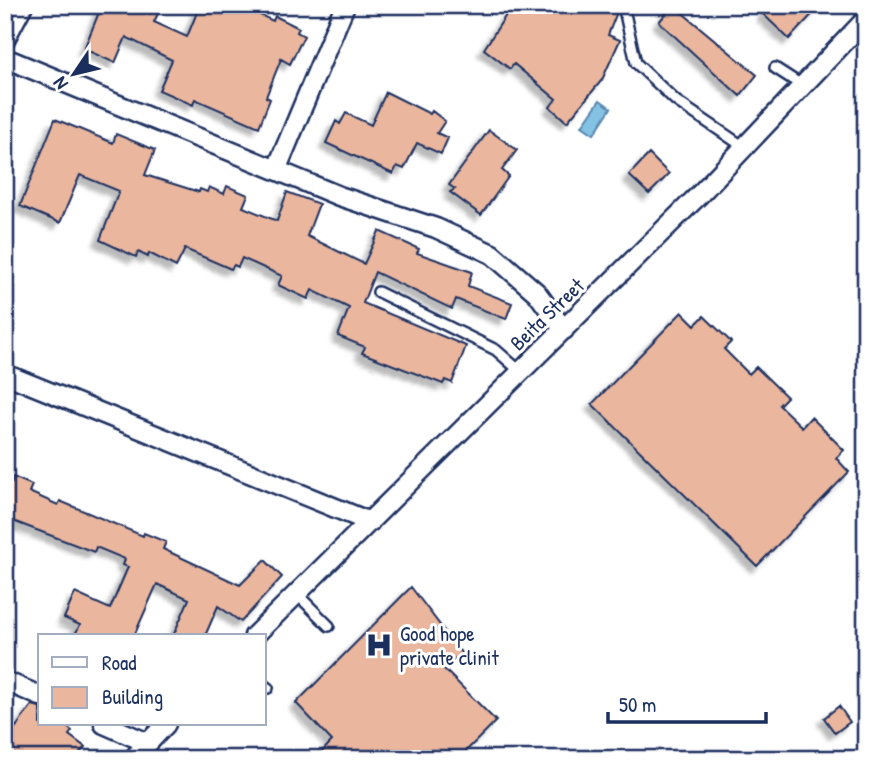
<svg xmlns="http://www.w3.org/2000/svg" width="871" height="764" viewBox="0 0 871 764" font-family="'Patrick Hand',sans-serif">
  <defs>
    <filter id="shadow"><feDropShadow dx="-6" dy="6" stdDeviation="2" flood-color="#0004"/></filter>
  </defs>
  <rect width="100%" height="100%" fill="#fff"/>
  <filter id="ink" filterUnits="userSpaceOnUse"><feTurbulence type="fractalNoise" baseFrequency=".0143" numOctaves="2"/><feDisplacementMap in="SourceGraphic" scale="14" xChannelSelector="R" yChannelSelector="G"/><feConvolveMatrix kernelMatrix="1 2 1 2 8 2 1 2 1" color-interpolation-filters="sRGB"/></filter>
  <g filter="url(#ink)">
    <!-- water -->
    <path fill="#84c2e4" stroke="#5a87ae" stroke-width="2" d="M600,100L611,108L594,134L582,126Z"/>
    <!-- building -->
    <path fill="#eab69e" stroke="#1b2f5e" stroke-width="2" filter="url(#shadow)" d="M102,5H162L154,22L187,37L200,5H238L273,21L275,16L299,28L297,32L304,36L290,64L281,59L266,97L270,99L259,127L195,99L193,105L159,90L172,60L126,37L115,63L84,49Z
      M526,5H602L617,12L608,35L620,40L602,80L567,122L550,107L556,99L514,64L510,69L484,49L508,12L521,17Z
      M673,5L757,75L740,96L659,22Z
      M771,5H821L789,39L763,14Z
      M386,92L430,114L432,111L445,121L437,133L448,138L441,154L417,143L404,169L397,166L393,174L326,143L336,121L340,124L346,113L371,125Z
      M55,119L113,143L116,134L155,150L145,175L199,192L200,189L207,192L209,187L224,194L227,186L248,195L243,207L277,221L287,192L319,204L307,236L364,264L379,231L419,249L417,253L472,272L468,286L512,303L506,319L456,299L452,309L375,272L363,303L466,346L452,383L445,380L443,384L362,353L365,347L338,336L349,308L312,290L308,299L278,285L282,276L242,258L238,267L234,265L231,269L185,249L176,267L149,253L148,257L138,252L136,257L100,240L119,191L80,175L60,223L20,206Z
      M489,130L517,150L502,170L509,176L481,215L450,192L455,189L449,185Z
      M649,154L669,174L649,194L629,175Z
      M682,312L695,325L704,316L731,342L724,349L749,374L756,367L787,397L779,405L802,427L811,417L844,450L836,458L849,472L757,566L592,404Z
      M13,477L32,485L29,492L58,505L60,501L143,536L144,533L166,542L163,549L240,585L265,560L282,577L241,622L218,606L205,636H173L189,599L157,584L134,636H74L80,625L64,618L75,593L110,609L128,567L123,565L125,559L96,547L94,552L5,518V480L12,482Z
      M411,587L462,654L442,667L496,721L458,759H315L332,741L296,703Z
      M32,705L40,707V724H63L72,731L69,735L85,747L75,759H5V719L16,727Z
      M839,706L850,722L835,733L824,718Z"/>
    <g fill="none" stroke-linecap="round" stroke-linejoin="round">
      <defs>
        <path id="lane" d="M623,5L636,63L676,101L744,147
          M775,68L803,86
          M378,292L496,350L521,372
          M297,594L329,626
          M264,685L268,688"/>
        <path id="street" d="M5,39L23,5
          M5,58L339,196L436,228L492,254L537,293L564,330
          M277,168L345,5
          M5,374L370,522
          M254,636L699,195L866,19
          M5,681L40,696
          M104,724L148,743
          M133,759L166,724"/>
      </defs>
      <!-- lane casing -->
      <use href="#lane" stroke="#1b2f5e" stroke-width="14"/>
      <!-- street casing -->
      <use href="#street" stroke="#1b2f5e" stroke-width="23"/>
      <!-- lane -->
      <use href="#lane" stroke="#fff" stroke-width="9"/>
      <!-- street -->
      <use href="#street" stroke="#fff" stroke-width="18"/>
    </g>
  </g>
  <!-- icons -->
  <defs>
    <symbol id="hospital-bare" viewBox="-9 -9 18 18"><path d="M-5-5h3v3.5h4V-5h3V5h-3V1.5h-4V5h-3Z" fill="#1b2f5e" stroke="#fff" stroke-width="2.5" paint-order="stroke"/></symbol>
  </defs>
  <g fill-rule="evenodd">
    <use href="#hospital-bare" x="360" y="626" width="38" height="38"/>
  </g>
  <g text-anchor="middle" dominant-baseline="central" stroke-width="6" stroke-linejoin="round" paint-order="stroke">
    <!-- street labels -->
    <g font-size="21" fill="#1b2f5e" stroke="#fff">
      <text transform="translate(547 314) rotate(-44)">Beita Street</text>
    </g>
    <!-- poi labels -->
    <g font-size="21" fill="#1b2f5e" stroke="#fff" text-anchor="start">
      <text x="400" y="633">Good hope<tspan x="400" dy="24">private clinit</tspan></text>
    </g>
  </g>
  <!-- margin -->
  <rect width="871" height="764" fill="none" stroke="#fff" stroke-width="28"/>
  <rect x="14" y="14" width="843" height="736" fill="none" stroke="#1b2f5e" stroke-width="2.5" filter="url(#ink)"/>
  <!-- legend -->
  <rect x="38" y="634" width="228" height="91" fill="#ffffff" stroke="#a4acbf" stroke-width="2"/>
  <rect x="52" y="657" width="35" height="10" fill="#ffffff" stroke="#a4acbf" stroke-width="2"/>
  <text x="102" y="670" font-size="21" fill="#1b2f5e">Road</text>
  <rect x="52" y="687" width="35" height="21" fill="#eab69e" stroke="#a4acbf" stroke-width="2"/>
  <text x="102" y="704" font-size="21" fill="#1b2f5e">Building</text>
  <!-- north arrow -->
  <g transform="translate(74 74) rotate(235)" stroke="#ffffff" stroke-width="5" paint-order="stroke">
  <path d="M0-5L12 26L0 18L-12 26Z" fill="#1b2f5e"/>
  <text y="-10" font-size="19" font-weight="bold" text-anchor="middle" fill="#1b2f5e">N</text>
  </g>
  <!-- scale -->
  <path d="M608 712v10h158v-10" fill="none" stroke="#1b2f5e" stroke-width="3.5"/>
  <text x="619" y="712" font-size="21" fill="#1b2f5e" stroke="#ffffff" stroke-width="5" paint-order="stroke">50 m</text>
</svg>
